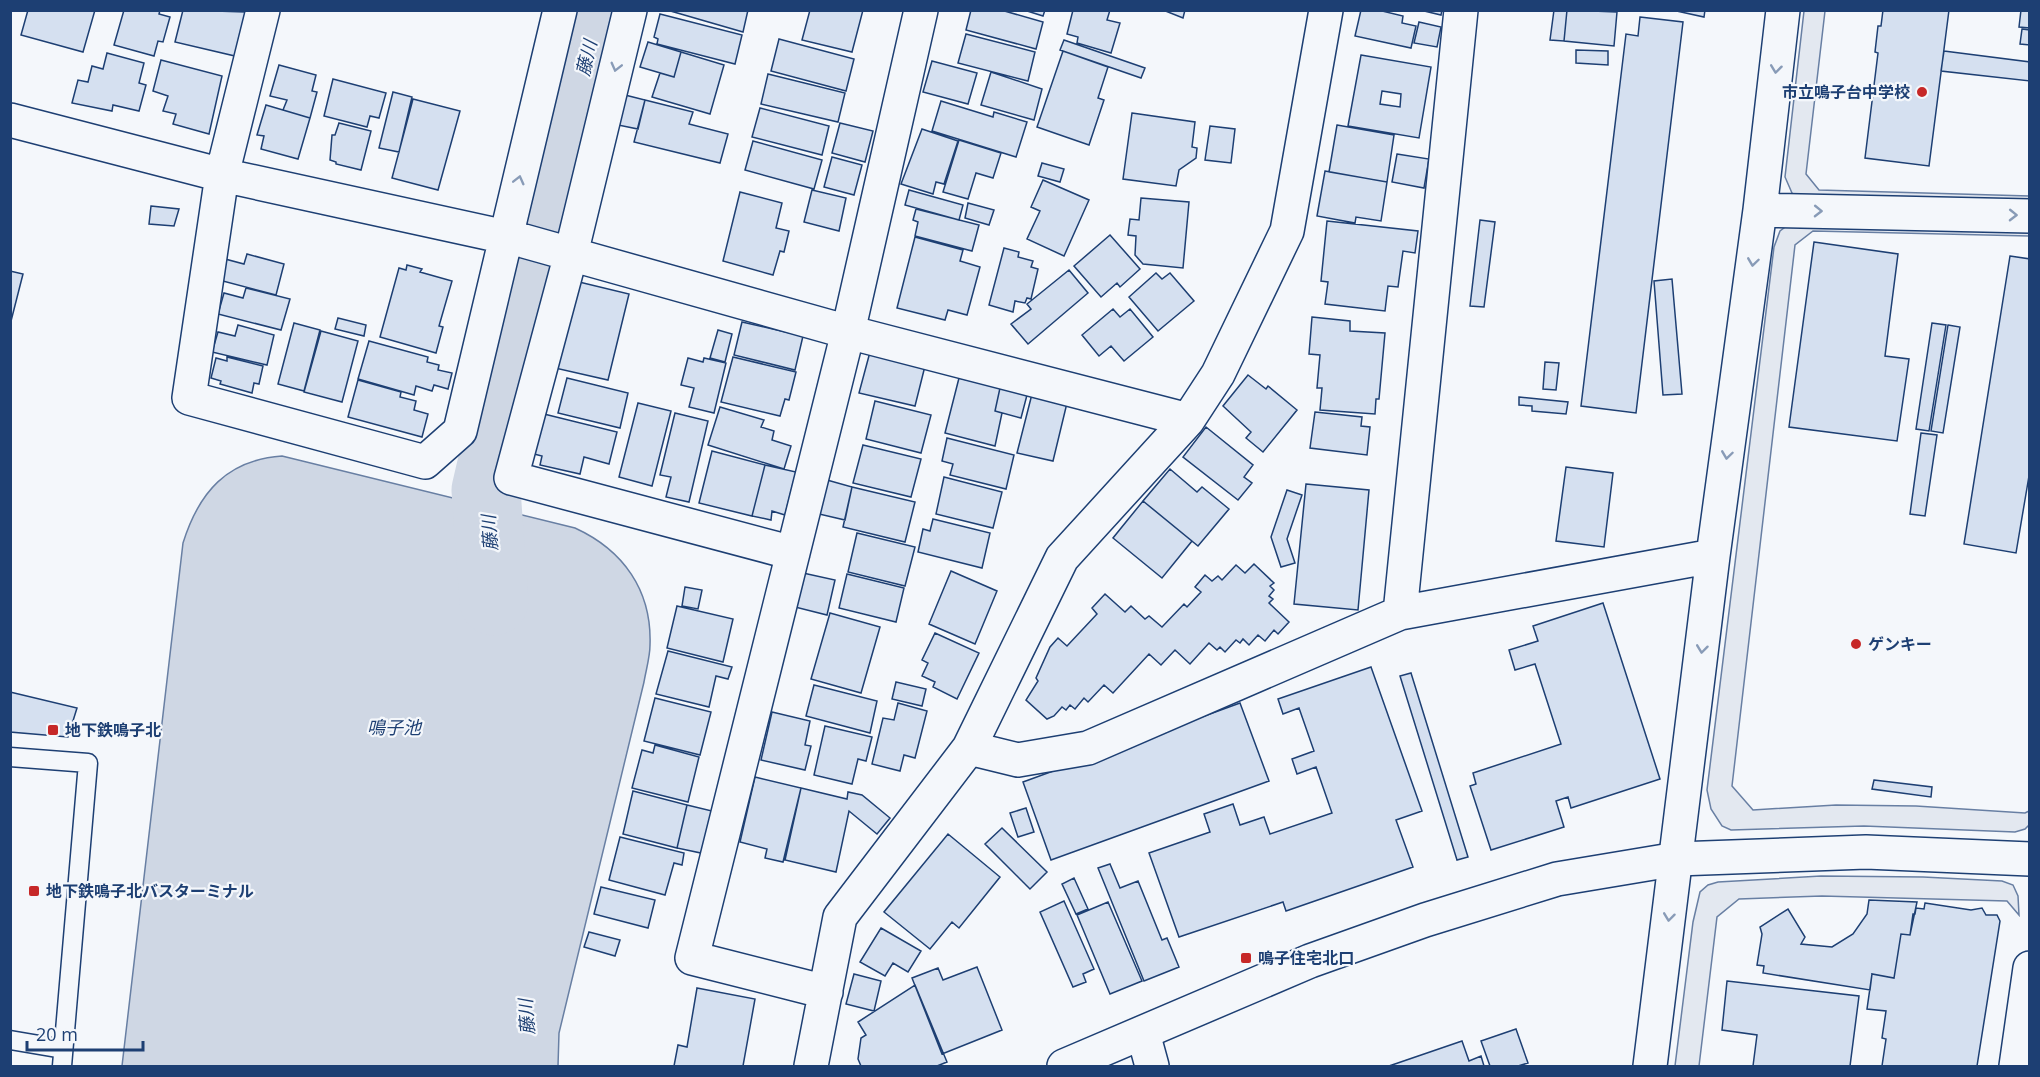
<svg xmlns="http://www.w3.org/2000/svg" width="2040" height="1077" viewBox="0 0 2040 1077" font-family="'Open Sans','Noto Sans JP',sans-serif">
  <rect width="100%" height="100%" fill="#f4f7fb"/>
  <!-- parking -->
  <path fill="#e3e8f0" stroke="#687fa3" stroke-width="1.5" d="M1804,11H1825L1806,174L1819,190L2029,196V206L1799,198L1792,193L1785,177Z
    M1788,225H2029V236L1813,231L1795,245L1732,786L1753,810L1836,805L1916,806L2025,813L2029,811V825L2025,829L2015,832L1864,826L1731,830L1722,826L1711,809L1707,790L1774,247L1780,231Z
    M1821,876L1923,877L2002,881L2013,885L2018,896L2019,915L2007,901L1822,896L1739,899L1717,917L1699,1066H1675L1693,922L1700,892L1708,885L1718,882Z"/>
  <!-- water -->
  <path fill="#cfd7e4" stroke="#687fa3" stroke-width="1.5" d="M282,456L575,528C623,550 652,590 650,645C650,657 646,670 644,682L559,1033L558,1066H122L183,543C199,492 227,460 282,456Z"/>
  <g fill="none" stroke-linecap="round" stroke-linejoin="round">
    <!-- river -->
    <path stroke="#cfd7e4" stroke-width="69" d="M494,601L486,490L597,10"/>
  </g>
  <!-- building -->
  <path fill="#d5e0f0" stroke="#1d3f73" stroke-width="1.5" fill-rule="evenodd" d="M28,10H95L83,52L21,35Z
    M124,10H160L159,14L170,17L163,42L158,41L154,56L114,45Z
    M183,10L246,12L235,56L175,42Z
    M667,10H748L743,32Z
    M810,10H863L852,52L802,40Z
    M971,10H1001L1043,22L1036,49L966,30Z
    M1024,10H1045L1043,16Z
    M1073,10H1110L1107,20L1120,23L1111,53L1077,43L1078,37L1067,34Z
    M1163,10H1185L1183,18Z
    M1361,10H1378L1403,16L1402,23L1416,26L1411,48L1355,36Z
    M1420,10H1442L1441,15Z
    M1554,10H1567L1564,41L1550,40Z
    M1567,10L1617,12L1614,46L1564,41Z
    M1672,10H1705L1704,17Z
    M1883,10H1949L1929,166L1865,158L1878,53L1875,52L1878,26H1881Z
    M2021,10H2030V28L2019,27Z
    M660,14L742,35L735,64L657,44L658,39L654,37Z
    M1640,17L1683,22L1636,413L1581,406L1626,34L1638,36Z
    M1419,22L1441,27L1437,47L1414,43Z
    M2022,29L2030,30V45L2020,44Z
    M966,34L1035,52L1028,81L958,63Z
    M779,39L854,59L846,91L771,71Z
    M1064,40L1145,68L1141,78L1060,50Z
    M648,42L681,52L674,77L640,67Z
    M1576,50L1608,51V65L1576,63Z
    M1063,51L1108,67L1098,98L1104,100L1089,145L1037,127Z
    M1944,51L2030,62V81L1941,71Z
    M681,52L724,65L710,114L652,97L660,73L674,77Z
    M107,53L144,63L139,83L146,85L139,111L113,105L112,111L72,103L78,80L88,82L92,66L103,69Z
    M1361,55L1431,67L1419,138L1348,126ZM1382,91L1401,94L1400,107L1380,104Z
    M161,60L222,76L209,134L173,124L176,114L163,111L168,96L153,91Z
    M932,61L977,73L968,104L923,92Z
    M279,65L316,75L312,91L317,92L310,118L283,110L287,100L270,96Z
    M991,72L1042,89L1034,120L981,105Z
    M768,74L845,93L838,122L761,104Z
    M333,79L386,93L379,118L370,116L367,127L324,116Z
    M393,92L412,97L399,152L379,148Z
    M625,95L645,100L638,129L618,125Z
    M413,99L460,111L438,190L392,178Z
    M645,100L693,112L689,124L728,134L720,163L634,142Z
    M941,101L993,117L994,112L1027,122L1016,157L932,131Z
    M266,105L310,118L298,159L261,149L264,136L257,135Z
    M760,108L829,126L822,155L752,137Z
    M1132,113L1195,122L1192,147L1197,148L1196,158L1179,170L1176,186L1123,179Z
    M339,123L371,131L361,170L336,164V162L330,160L332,135H335Z
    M840,123L873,131L865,162L832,153Z
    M1337,125L1394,135L1387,182L1329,172Z
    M1210,126L1235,129L1231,163L1205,160Z
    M922,129L958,141L944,184L936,182L933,194L901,184Z
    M959,140L1001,153L993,178L976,173L968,199L943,192Z
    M753,141L822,160L814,189L745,170Z
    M1397,154L1429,159L1424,188L1392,182Z
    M832,157L862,165L854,195L824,187Z
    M1042,163L1064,169L1060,182L1038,176Z
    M1325,171L1387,182L1381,221L1356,217L1355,223L1317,216Z
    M1043,180L1089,200L1064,256L1027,239L1040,211L1031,207Z
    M812,190L846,198L839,231L804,222Z
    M909,190L963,205L959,220L905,205Z
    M740,192L782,203L776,228L789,231L784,252L780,251L773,275L723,261Z
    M1141,198L1189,202L1183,268L1143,264L1135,255L1136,236L1128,235L1130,219L1139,220Z
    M968,203L994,210L989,225L965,218Z
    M151,206L179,209L174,226L149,224Z
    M916,209L979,225L972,251L915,236L918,222L913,220Z
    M1480,220L1495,222L1484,307L1470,306Z
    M1327,221L1418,231L1415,253L1403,251L1398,287L1388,286L1385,311L1325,304L1328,282L1321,281Z
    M1110,235L1140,269L1120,287L1117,283L1101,297L1074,266Z
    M915,237L963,250L960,261L980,267L967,315L948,310L945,320L897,308Z
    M1814,242L1898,254L1885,356L1909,359L1897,441L1789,427Z
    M1004,248L1019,252L1018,257L1033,261L1031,267L1038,269L1031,299L1027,298L1025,303L1015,301L1013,312L989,305Z
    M247,254L284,264L276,295L219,280L225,259L244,264Z
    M2010,256L2030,259V470L2016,553L1964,544Z
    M407,265L422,269L420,272L452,281L439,326L443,327L436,353L380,337L399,268L406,270Z
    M1069,270L1088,293L1028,344L1011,324L1031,309L1027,304Z
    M10,271L23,274L10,325Z
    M1156,273L1162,279L1170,273L1194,301L1158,331L1129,297Z
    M1672,279L1682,394L1663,395L1654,281Z
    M575,281L629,294L608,380L555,368Z
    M246,288L290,299L281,330L218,314L224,293L243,298Z
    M1113,309L1120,317L1130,309L1153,337L1124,361L1111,346L1099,356L1082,335Z
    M1312,317L1350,321V331L1385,333L1379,399H1376L1375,414L1320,410L1322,388H1317L1320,355L1309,354Z
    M338,318L366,325L364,336L335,329Z
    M742,322L803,336L795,370L734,355Z
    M294,323L320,330L304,391L278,384Z
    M1932,323L1946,325L1929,431L1916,429Z
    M238,325L274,335L267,365L212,352L218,332L235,336Z
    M1948,325L1960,327L1943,433L1931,431Z
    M718,330L732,334L725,362L710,358Z
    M321,331L358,341L342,402L304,392Z
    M369,341L428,357L427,362L439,365L438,370L452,373L448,389L434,385L432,391L416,386L414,395L358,379Z
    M870,352L925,366L915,406L859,393Z
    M227,357L263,366L259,384L254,383L252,393L220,384L221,381L211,378L216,358L227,361Z
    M733,357L796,372L789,400L785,399L780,416L721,402Z
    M688,358L703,362L704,358L726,363L714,413L689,407L694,388L681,385Z
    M1545,362L1559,363L1556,390L1543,389Z
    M1248,375L1266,389L1268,386L1297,410L1263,452L1246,438L1251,432L1223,406Z
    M567,378L628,393L620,428L558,413Z
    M959,378L1000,388L995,411L1002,413L995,446L945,433Z
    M358,380L401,392L400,397L416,401L414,410L428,414L422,437L348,417Z
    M1000,388L1027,395L1021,418L995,411Z
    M1032,394L1067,403L1053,461L1017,453Z
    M1519,397L1568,402L1566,414L1532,411V406L1519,405Z
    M875,401L931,415L921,453L866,439Z
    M638,403L671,411L652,486L619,477Z
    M720,407L764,420L761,427L774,431L772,440L791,446L784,469L708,445Z
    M1315,412L1362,417L1361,426L1370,427L1367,455L1310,448Z
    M675,413L708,421L689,502L666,497L671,477L660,475Z
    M544,414L617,432L609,464L584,457L580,474L540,465L542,456L534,454Z
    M1206,427L1253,465L1244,477L1252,483L1238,500L1183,457Z
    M1921,433L1937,435L1925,516L1910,514Z
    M947,438L1014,455L1006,489L950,475L953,464L942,461Z
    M863,445L921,459L911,497L853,483Z
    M712,451L765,465L752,516L699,503Z
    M765,465L796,472L785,515L772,511L771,520L752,516Z
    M1566,467L1613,473L1604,547L1556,541Z
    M1170,469L1197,492L1202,487L1229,509L1198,546L1143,501Z
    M944,477L1002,492L993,528L936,514Z
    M827,480L852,487L845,520L819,514Z
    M1306,484L1369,490L1358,610L1294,604Z
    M852,487L915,502L905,542L843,527Z
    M1287,490L1302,495L1287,539L1295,563L1281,567L1271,537Z
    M1143,501L1192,541L1162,578L1113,538Z
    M933,519L990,533L982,568L918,552L923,529L930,531Z
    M857,533L915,547L905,586L848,572Z
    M1254,564L1274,583L1270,586L1274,590L1269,596L1273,599L1269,603L1289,622L1278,634L1274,630L1265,641L1258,635L1249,645L1243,639L1240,643L1236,640L1225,652L1220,647L1217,650L1209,643L1190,664L1175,650L1161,665L1149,654L1113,693L1104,685L1088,702L1084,698L1075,709L1070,705L1066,710L1062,707L1054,716L1047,719L1026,700L1038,681L1036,678L1050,647L1058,638L1067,646L1097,614L1092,608L1105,594L1125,612L1131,606L1145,619L1149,616L1162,627L1184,604L1187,607L1201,592L1195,587L1205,575L1212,581L1218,576L1222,580L1236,565L1245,573Z
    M951,571L997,591L975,644L929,624Z
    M803,573L835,580L827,615L795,607Z
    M847,574L904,588L896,622L839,608Z
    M685,587L702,590L698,609L682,606Z
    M1603,603L1660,779L1571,808L1568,797L1556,801L1564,827L1491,850L1470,786L1476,784L1473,773L1561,744L1535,664L1515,670L1509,650L1538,641L1533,626Z
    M677,606L733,619L723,662L667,648Z
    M830,613L880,627L861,693L811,679Z
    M935,633L979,653L957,699L933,687L935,682L922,676L928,663L922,660Z
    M668,651L732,667L728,679L716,676L709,707L656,694Z
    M1371,667L1422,811L1396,820L1413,867L1286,911L1283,902L1179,937L1149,853L1210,832L1204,814L1233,804L1240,825L1264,817L1270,834L1332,813L1316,767L1297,774L1292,759L1314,751L1299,708L1283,714L1278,699Z
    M1411,673L1468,857L1457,860L1400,676Z
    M896,682L926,689L922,706L892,699Z
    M814,685L877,701L870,733L806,716Z
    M10,692L77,708L68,737L10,732Z
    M655,698L711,712L700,755L644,741Z
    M898,703L927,711L915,758L904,755L900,771L872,764L883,718L894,720Z
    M1240,703L1269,781L1051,860L1023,782Z
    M772,712L810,721L805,745L811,746L805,770L761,760Z
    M825,726L872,737L866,761L858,759L852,784L814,775Z
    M655,745L699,757L688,802L632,788L642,750L653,753Z
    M755,777L801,788L783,862L765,858L767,849L740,842Z
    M1874,780L1932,787L1931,797L1872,789Z
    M801,788L847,799L848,792L862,795L890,818L877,834L849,811L836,872L785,860Z
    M633,791L687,805L677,848L623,834Z
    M687,805L712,811L701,853L677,848Z
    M1026,808L1034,832L1018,837L1010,813Z
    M1002,828L1047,872L1030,889L985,844Z
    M948,834L1000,877L959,928L952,922L930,949L884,912Z
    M620,837L684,853L682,865L674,863L665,895L609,880Z
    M1110,864L1120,888L1138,881L1162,940L1167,938L1179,967L1144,981L1098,868Z
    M1074,878L1088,909L1076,914L1062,884Z
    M601,887L655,900L648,928L594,914Z
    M1869,900L1917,902L1910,935L1901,934L1894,978L1872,974L1870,990L1763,973L1764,966L1757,965L1762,934L1760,927L1788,909L1805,937L1801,944L1832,947L1853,934L1867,914Z
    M1064,901L1094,969L1083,974L1086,982L1073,987L1040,912Z
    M1108,902L1142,981L1110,994L1077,915Z
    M1925,903L1971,910L1982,908L1986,915H1997L2000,921L1977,1066H1882L1886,1039L1882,1038L1886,1011L1867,1009L1872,974L1894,978L1901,934L1910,935L1913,914H1915L1916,908L1924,909Z
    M881,928L921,951L908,972L893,963L885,976L860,962Z
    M589,932L620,940L615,956L584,947Z
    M977,967L1002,1030L942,1054L912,978L938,968L943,980Z
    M854,974L881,981L874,1011L846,1004Z
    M1727,981L1859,996L1850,1066H1753L1757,1035L1722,1030Z
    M915,985L947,1062L937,1066H861L858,1059L861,1038L866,1035L858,1022Z
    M697,988L755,999L743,1066H674L678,1045L687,1047Z
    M1516,1029L1528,1063L1518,1066H1490L1481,1041Z
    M1462,1041L1469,1061L1481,1056L1484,1066H1389Z"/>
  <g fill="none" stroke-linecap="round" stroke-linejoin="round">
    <defs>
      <path id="service" d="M10,757L88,763L62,1066
        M10,1040L63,1049"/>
      <path id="minor" d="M263,10L222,175L189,398L425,462L460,431L560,10
        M630,10L571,254L511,478L793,553
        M10,120L222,175L524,241L848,332L1188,420
        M1760,210L2030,216
        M1400,613L1461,10
        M969,748L1018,760L1088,748L1400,613L1713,556
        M826,992L692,958L848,332L921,10
        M1143,1033L1152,1066
        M811,1066L840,917L969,748L1062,558L1188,420L1218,374L1287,231L1326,10
        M1650,1066L1713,556L1760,210L1783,10
        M2016,1066L2030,968"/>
      <path id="tertiary" d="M1064,1066L1310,961L1425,920L1557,879L1677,859L1866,852L2030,859"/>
    </defs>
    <!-- service casing -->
    <use href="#service" stroke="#1d3f73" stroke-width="21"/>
    <!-- minor casing -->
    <use href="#minor" stroke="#1d3f73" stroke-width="36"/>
    <!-- tertiary casing -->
    <use href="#tertiary" stroke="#1d3f73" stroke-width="36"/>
    <!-- service -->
    <use href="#service" stroke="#f4f7fb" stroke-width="18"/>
    <!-- minor -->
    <use href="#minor" stroke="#f4f7fb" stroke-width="33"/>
    <!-- tertiary -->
    <use href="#tertiary" stroke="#f4f7fb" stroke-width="33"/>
  </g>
  <!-- one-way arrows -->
  <defs><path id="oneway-chevron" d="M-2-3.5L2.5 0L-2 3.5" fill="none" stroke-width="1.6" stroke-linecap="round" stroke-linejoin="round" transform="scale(1.5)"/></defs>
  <g stroke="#889bb7">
    <use href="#oneway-chevron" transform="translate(616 67) rotate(104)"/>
    <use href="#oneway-chevron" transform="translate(1776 69) rotate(97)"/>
    <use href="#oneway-chevron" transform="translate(519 180) rotate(-76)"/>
    <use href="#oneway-chevron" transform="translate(1818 211) rotate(1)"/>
    <use href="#oneway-chevron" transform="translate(2013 215) rotate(1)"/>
    <use href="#oneway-chevron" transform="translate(1753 262) rotate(98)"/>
    <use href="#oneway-chevron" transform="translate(1727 455) rotate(98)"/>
    <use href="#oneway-chevron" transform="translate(1702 649) rotate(97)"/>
    <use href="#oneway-chevron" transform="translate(1669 917) rotate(97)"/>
  </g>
  <!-- markers -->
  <g fill="#c62828" stroke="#f4f7fb" stroke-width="2">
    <circle cx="1922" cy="92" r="6"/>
    <circle cx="1856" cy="644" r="6"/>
    <rect x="47" y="724" width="12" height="12" rx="3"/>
    <rect x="28" y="885" width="12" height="12" rx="3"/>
    <rect x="1240" y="952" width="12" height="12" rx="3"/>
  </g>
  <g text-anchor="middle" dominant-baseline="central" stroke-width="4.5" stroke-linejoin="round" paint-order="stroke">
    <!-- poi labels -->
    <g font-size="16" font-weight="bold" fill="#1d3f73" stroke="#f4f7fb" text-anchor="start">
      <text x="1910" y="92" text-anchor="end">市立鳴子台中学校</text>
      <text x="1868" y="644">ゲンキー</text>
      <text x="65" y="730">地下鉄鳴子北</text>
      <text x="46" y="891">地下鉄鳴子北バスターミナル</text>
      <text x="1258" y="958">鳴子住宅北口</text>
    </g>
    <!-- water labels -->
    <g font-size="18" font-style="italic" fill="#1d3f73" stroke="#f4f7fb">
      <text transform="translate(586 58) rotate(-77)">藤川</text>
      <text transform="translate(489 533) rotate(-94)">藤川</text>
      <text x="394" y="727">鳴子池</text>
      <text transform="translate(526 1017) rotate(-94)">藤川</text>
    </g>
  </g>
  <!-- border -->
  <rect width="2040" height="1077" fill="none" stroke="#1d3f73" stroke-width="24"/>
  <!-- scale -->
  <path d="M27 1041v9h116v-9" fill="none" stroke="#1d3f73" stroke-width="3"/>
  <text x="36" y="1041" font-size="18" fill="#1d3f73" stroke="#f4f7fb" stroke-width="4.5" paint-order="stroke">20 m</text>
</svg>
